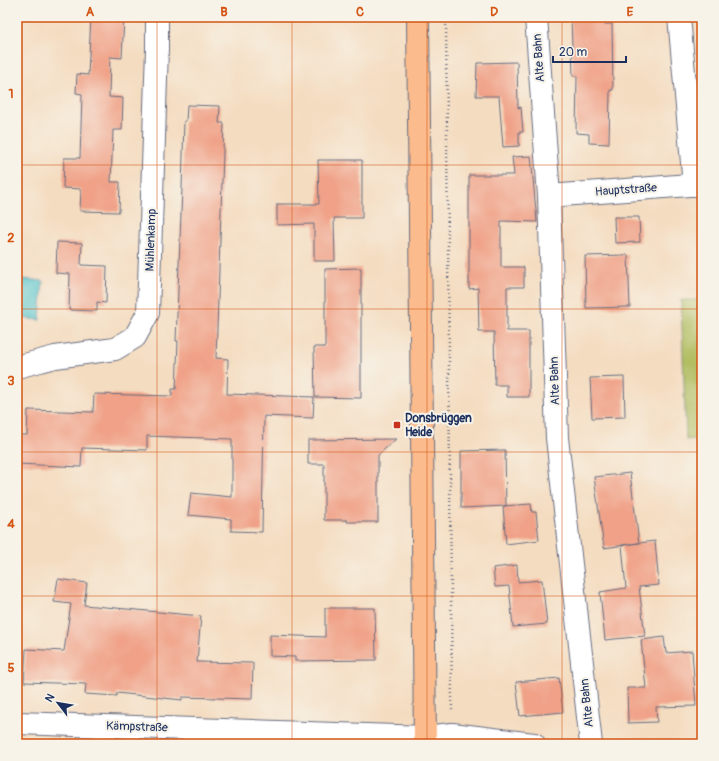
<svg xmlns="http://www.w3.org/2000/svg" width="719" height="761" viewBox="0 0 719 761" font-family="Pangolin,sans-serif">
  <rect width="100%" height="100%" fill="#f7f3e8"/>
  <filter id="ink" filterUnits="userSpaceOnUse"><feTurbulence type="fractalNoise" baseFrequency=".025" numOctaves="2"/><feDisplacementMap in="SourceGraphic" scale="8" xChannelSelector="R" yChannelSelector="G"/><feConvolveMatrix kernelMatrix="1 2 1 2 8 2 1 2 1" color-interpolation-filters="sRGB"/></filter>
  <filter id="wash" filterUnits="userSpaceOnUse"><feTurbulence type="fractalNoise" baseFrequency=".012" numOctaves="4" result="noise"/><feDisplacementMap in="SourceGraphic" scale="16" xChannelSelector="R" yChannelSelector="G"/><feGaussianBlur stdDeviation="0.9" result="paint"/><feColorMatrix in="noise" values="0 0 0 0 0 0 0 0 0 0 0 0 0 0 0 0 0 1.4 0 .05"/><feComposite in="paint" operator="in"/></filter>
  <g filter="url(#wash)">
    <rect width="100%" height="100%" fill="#f4dcc0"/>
    <!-- green -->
    <path fill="#aebb5c" stroke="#64755d" d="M681,300H702V438L686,440Z"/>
    <!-- water -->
    <path fill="#55c3cb" stroke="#387994" d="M23,279L43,281L40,320L20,318Z"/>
    <g id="blocks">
      <!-- building -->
      <path fill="#f0a187" d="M91,17H124L122,58L110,57L109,97L123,98L122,130H113L111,182H120L119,212L80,211L81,189L63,188L64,158H80L82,94L76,93L77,74L88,75Z
        M571,17H604V24H612L613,90H610L609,144L589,143V134L576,133L577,76H573Z
        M517,62L518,108L521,107L523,132H519V146L503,147L499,96H476L477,63Z
        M187,105L220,106L219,123H224L216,358L228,359L227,394L314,397L313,418L264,416L262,532L231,531V519L188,515L191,493L232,497V439L147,436V450L82,448L81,467L17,464V435H27L28,410L93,412L94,394L172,396V389H176L178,341H176L182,188L184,121H186Z
        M531,156L537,222L501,221V267H524V287H507V331H529V397H507V385H495L494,332H479L478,288L469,289V175H514L512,157Z
        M318,160H362V218H334L335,261H314V224L277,225V204H319Z
        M614,217H639L640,242L615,243Z
        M57,242L82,243L81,265L107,266L106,303L97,302V311L69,310L70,274L56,273Z
        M628,255L630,307L586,308L585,256Z
        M361,268V398L315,397L314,347H325V269Z
        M624,377L625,417L592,418L590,378Z
        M396,439L378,455V522H347V520H324V464H308V440Z
        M505,450L506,506L461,508V451Z
        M630,473L639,543L604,548L594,477Z
        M531,504L532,512H536L539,540L506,544L503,506Z
        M655,541L659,585L639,587L645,636L605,640L600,592L626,588L622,545Z
        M517,565L518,582L542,580L547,624L513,627L509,586L495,587L493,568Z
        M58,579L87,583L84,605L201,616L197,662L253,663L252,699L182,697V700L117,693V696L85,694L86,684L24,682L26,649L64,651L71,604L54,602Z
        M325,608H375L376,660L295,661V657L270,656V635L325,637Z
        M664,637L666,653L692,651L696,706L656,707L657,722L628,723L627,688H646L641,640Z
        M559,678L563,712L520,716L516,682Z"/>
    </g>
  </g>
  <g filter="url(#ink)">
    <use href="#blocks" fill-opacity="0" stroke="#676c80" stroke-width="1"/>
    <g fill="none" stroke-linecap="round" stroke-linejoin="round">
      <defs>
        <path id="minor" d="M536,17L549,196L557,438L591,744
          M679,17L694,185
          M549,196L702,184
          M17,367L55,357L115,349L135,337L148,313L157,49V17
          M17,723L425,737L452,734L534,744"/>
        <path id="primary" d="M418,17L425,744"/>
      </defs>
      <!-- minor casing -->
      <use href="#minor" stroke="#676c80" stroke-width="24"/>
      <!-- primary casing -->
      <use href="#primary" stroke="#676c80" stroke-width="24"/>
      <!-- path -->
      <path stroke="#676c80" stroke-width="2.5" stroke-dasharray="1 3" stroke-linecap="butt" d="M446,17L452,710"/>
      <!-- minor -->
      <use href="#minor" stroke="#fff" stroke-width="22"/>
      <!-- primary -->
      <use href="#primary" stroke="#fbbb8c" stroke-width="22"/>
    </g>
  </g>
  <!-- grid -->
  <path fill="none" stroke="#d45514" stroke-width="1" stroke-opacity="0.55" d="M157,17V744M292,17V744M427,17V744M562,17V744M17,165H702M17,309H702M17,452H702M17,596H702"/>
  <!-- markers -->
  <rect fill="#c8321e" stroke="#f7f3e8" stroke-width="1.5" x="393" y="421" width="8" height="8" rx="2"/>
  <g text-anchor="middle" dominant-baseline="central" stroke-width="4" stroke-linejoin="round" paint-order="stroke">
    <!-- street labels -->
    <g font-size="12" fill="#1b2f5e" stroke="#f7f3e8">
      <text transform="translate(539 58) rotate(-94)">Alte Bahn</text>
      <text transform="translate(626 190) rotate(-4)">Hauptstraße</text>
      <text transform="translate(151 240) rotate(-88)">Mühlenkamp</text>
      <text transform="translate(555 381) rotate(-92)">Alte Bahn</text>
      <text transform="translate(587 703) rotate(-96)">Alte Bahn</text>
      <text transform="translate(137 727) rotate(2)">Kämpstraße</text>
    </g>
    <!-- poi labels -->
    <g font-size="12" font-weight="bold" fill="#1b2f5e" stroke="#f7f3e8" text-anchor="start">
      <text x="405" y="418">Donsbrüggen<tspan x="405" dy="14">Heide</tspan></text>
    </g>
  </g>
  <!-- margin -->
  <rect width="719" height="761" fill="none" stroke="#f7f3e8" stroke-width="44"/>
  <!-- north arrow -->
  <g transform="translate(58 703) rotate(301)" stroke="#f7f3e8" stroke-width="3" paint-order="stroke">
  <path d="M0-3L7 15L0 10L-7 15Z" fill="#1b2f5e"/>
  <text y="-6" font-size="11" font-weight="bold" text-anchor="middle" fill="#1b2f5e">N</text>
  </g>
  <!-- scale -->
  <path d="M553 56v6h73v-6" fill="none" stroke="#1b2f5e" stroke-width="2"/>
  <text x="559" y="56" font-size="12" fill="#1b2f5e" stroke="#f7f3e8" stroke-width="3" paint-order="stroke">20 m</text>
  <rect x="22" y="22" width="675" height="717" fill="none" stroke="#d45514" stroke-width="1.5"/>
  <g font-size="13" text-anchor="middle" font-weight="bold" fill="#d45514">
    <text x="90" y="16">A</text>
    <text x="224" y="16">B</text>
    <text x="360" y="16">C</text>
    <text x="494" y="16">D</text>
    <text x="630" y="16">E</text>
    <text x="11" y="98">1</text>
    <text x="11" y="242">2</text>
    <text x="11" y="385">3</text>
    <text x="11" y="528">4</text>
    <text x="11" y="672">5</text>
  </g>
</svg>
